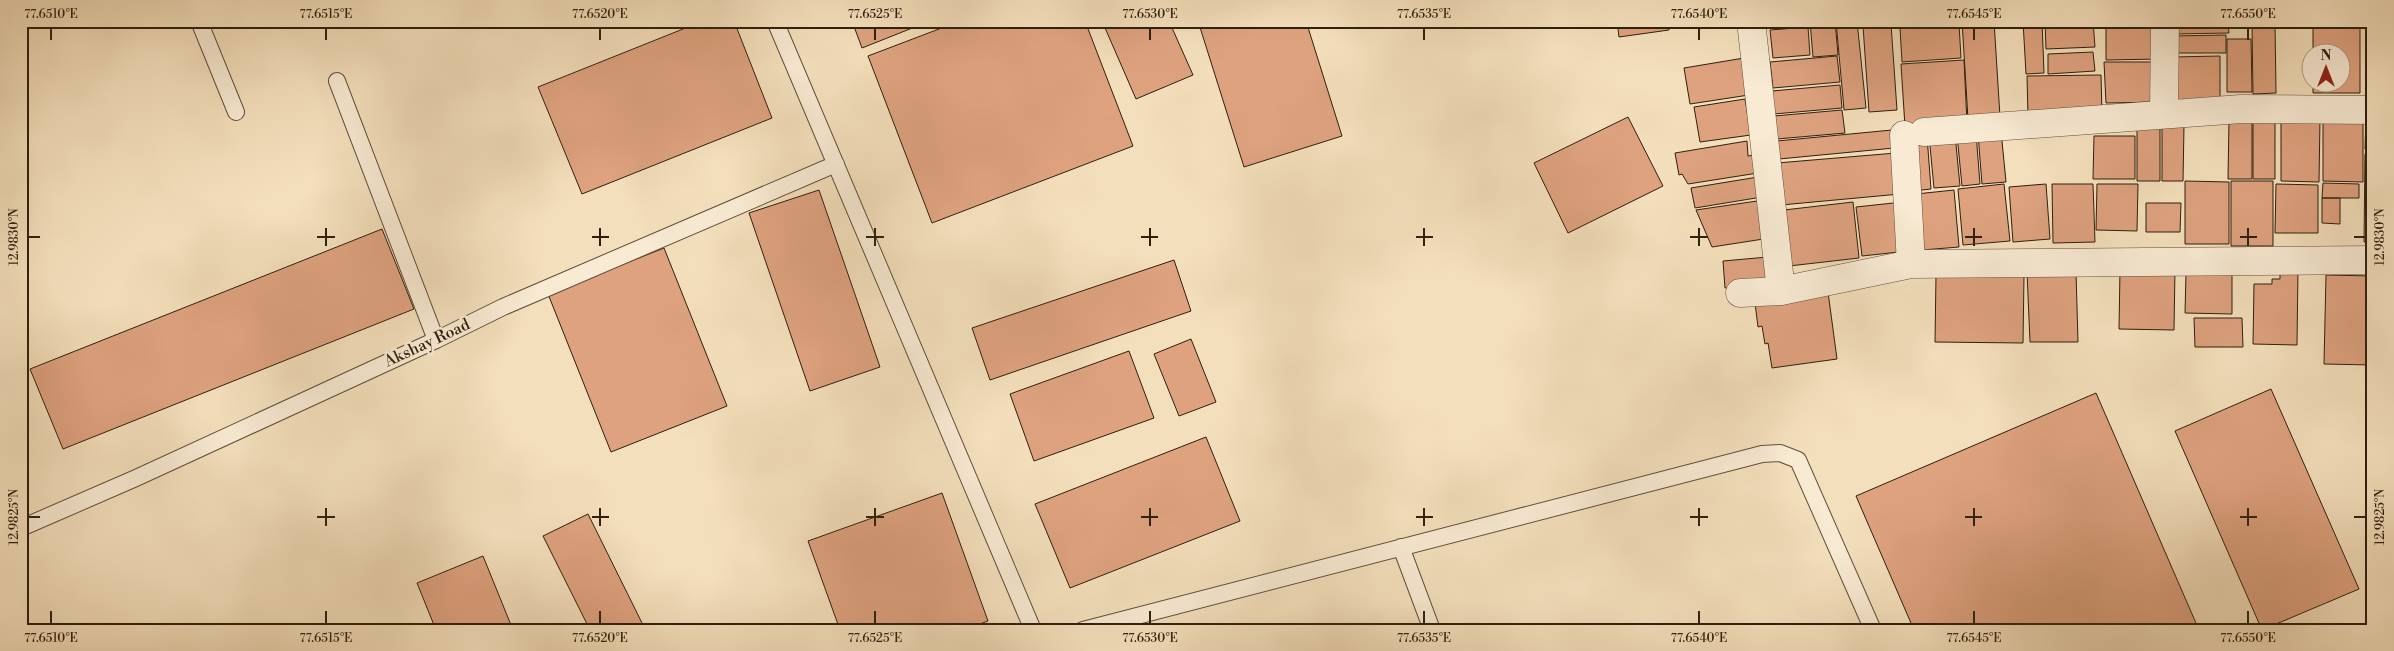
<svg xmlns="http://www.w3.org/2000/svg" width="2394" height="651" viewBox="0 0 2394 651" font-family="'Libre Bodoni',serif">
  <rect width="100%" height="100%" fill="#f4dfbc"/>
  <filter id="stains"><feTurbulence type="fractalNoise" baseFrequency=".004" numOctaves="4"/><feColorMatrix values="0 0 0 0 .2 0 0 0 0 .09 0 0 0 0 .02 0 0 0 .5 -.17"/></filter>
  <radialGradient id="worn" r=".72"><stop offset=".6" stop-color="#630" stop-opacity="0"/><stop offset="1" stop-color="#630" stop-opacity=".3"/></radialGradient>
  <!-- building -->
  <path fill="#dea27f" stroke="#2e1f0d" d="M703,21H734L772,118L582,194L538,87Z
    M852,21H930L862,48Z
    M960,21H1085L1133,146L932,223L868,56Z
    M1102,21H1169L1193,75L1136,99Z
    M1198,21H1306L1342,136L1244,167Z
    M1617,21H1668L1669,30L1619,37Z
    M1677,21H1714L1678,27Z
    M1764,21H1789L1764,24Z
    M1835,21L1838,55L1813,57L1810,22Z
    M1836,21H1857L1866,108L1844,110Z
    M1962,21H1994L2000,117L1968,119Z
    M2023,21H2042L2044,73L2026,74Z
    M2045,21H2093L2095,47L2046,49Z
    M2106,21H2159L2160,59L2106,60Z
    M2172,21H2228L2229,33L2173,34Z
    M2230,21H2270V23L2230,24Z
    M2290,21H2311V23H2290Z
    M2366,21H2373V35H2366Z
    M2313,23H2360V93H2313V82H2342V52H2313Z
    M1891,24L1897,110L1869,112L1863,26Z
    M1959,24L1961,58L1902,62L1900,28Z
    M2252,25H2275L2276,93L2253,94Z
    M1808,27L1810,55L1773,58L1770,30Z
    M2226,35V53H2173V36Z
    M2227,39H2251L2252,92H2227Z
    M2093,52L2095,71L2048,74V54Z
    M1837,56L1840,82L1773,88L1770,62Z
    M2220,56V100L2173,101L2172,57Z
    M1744,58L1749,95L1690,104L1684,68Z
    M1964,60L1967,123L1905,127L1901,64Z
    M2104,62H2158L2159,102L2106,103Z
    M2101,75L2102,114L2028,116L2027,76Z
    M1840,85L1842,108L1774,114L1772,91Z
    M1745,99L1751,135L1700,142L1694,107Z
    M1842,110L1845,133L1777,139L1774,116Z
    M1628,117L1663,186L1568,233L1534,163Z
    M2366,117H2373V149H2365Z
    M2281,118L2320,119L2319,182L2281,181Z
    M2323,118H2363V182L2323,181Z
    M2229,121L2252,122V179H2228Z
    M2253,121H2275V179H2253Z
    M2162,125H2184L2183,181H2162Z
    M2137,126H2160V181H2137Z
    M1892,130L1894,148L1779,159L1777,141Z
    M2001,131L2006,182L1982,184L1978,134Z
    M1976,133L1980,184L1962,186L1957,135Z
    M1955,134L1960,186L1934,188L1929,136Z
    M1927,136L1931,189L1913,191L1908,138Z
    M2094,136H2135V179H2093Z
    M1747,141L1748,156L1755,155L1758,173L1688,184L1682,174L1679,175L1675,153Z
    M1896,153L1900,194L1781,205L1777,163Z
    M2365,154H2373V242H2364Z
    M1758,177L1762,197L1695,208L1691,188Z
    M2185,181L2229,182V244H2185Z
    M2231,181H2273V246H2231Z
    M2323,183L2359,184V198H2322Z
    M2004,184L2010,241L1963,245L1958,189Z
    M2046,184L2050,239L2013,242L2009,187Z
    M2052,184H2093L2095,242L2053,243Z
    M2097,184H2138L2137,231L2096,230Z
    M2276,184L2318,185V233H2275Z
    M819,190L880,367L810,391L749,213Z
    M1954,190L1959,247L1922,250L1916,194Z
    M2322,198H2340V224L2322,223Z
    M1764,200L1770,238L1712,247L1696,210Z
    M1853,202L1859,258L1789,266L1784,210Z
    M1903,202L1908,251L1862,256L1856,207Z
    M2146,203H2181L2180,232H2146Z
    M382,229L414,309L63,449L30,369Z
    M664,248L727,406L611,452L548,294Z
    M1768,257L1770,284L1725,288L1723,261Z
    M1174,260L1191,311L990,380L972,328Z
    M2280,268L2298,269L2297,345L2253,344L2254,284H2272V279H2280Z
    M2120,269H2175L2174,330L2119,329Z
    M2027,272H2076L2078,342H2030Z
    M2186,273L2232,274V314L2185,313Z
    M1936,275L2024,276L2023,343L1935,342Z
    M2326,275L2373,276V365L2324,364Z
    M1828,292L1837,359L1772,368L1768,343L1765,344L1762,326L1758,327L1755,303Z
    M2194,318H2242L2243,347H2195Z
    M1191,339L1216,402L1179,416L1154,354Z
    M1129,351L1154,418L1034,461L1010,394Z
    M2271,389L2359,589L2262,630L2175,431Z
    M2096,393L2199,630H1914L1856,496Z
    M1206,437L1240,521L1070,588L1035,504Z
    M942,493L988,621L964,630H840L808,541Z
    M588,514L643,625L634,630H590L543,536Z
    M483,556L513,630H436L417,583Z"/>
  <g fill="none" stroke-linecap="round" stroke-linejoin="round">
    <defs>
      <path id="lane" d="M199,21L236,112
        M775,21L1033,630
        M337,81L436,340
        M21,528L136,478L436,340L503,307L836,164
        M1401,547L1432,630
        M1083,630L1762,454L1780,453L1798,460L1873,630"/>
      <path id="street" d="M1751,21L1781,291
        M2164,114L2165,21
        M1924,132L2241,109L2373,110
        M1904,135L1911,264
        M1740,293L1781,291L1911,264L2373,260"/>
    </defs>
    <!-- lane casing -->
    <use href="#lane" stroke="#604f39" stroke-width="18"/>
    <!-- street casing -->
    <use href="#street" stroke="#604f39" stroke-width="29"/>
    <!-- lane -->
    <use href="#lane" stroke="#f8ead3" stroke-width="16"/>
    <!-- street -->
    <use href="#street" stroke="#f8ead3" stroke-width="28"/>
  </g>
  <!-- ticks -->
  <path fill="none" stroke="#2e1f0d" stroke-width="2" d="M51,28V40M326,28V40M600,28V40M875,28V40M1150,28V40M1424,28V40M1699,28V40M1974,28V40M2248,28V40M326,228V246M600,228V246M875,228V246M1150,228V246M1424,228V246M1699,228V246M1974,228V246M2248,228V246M28,237H40M317,237H335M592,237H609M866,237H884M1141,237H1158M1416,237H1433M1690,237H1708M1965,237H1982M2240,237H2257M2354,237H2366M326,508V526M600,508V526M875,508V526M1150,508V526M1424,508V526M1699,508V526M1974,508V526M2248,508V526M28,517H40M317,517H335M592,517H609M866,517H884M1141,517H1158M1416,517H1433M1690,517H1708M1965,517H1982M2240,517H2257M2354,517H2366M51,611V624M326,611V624M600,611V624M875,611V624M1150,611V624M1424,611V624M1699,611V624M1974,611V624M2248,611V624"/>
  <g text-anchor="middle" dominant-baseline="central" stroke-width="5" stroke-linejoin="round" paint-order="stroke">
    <!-- street labels -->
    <g font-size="16" fill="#2e1f0d" stroke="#f8ead3">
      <text transform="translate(427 343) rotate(-25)">Akshay Road</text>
    </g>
  </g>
  <!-- margin -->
  <rect width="2394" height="651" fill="none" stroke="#f4dfbc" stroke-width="55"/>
  <!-- north arrow -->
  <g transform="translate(2326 68)"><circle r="24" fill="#f8ead3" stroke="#a79984"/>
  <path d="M0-4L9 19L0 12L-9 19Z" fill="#8f2418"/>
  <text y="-8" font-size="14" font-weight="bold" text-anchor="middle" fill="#2e1f0d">N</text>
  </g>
  <rect x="28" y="28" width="2338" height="596" fill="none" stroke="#2e1f0d" stroke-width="2"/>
  <g font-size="12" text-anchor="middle" fill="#2e1f0d">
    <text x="51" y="18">77.6510°E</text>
    <text x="326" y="18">77.6515°E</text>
    <text x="600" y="18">77.6520°E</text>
    <text x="875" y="18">77.6525°E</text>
    <text x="1150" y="18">77.6530°E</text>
    <text x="1424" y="18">77.6535°E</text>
    <text x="1699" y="18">77.6540°E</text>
    <text x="1974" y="18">77.6545°E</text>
    <text x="2248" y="18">77.6550°E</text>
    <text transform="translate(14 237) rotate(-90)" y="4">12.9830°N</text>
    <text transform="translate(2380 237) rotate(-90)" y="4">12.9830°N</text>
    <text transform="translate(14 517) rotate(-90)" y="4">12.9825°N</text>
    <text transform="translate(2380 517) rotate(-90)" y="4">12.9825°N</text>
    <text x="51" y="642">77.6510°E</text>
    <text x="326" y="642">77.6515°E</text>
    <text x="600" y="642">77.6520°E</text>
    <text x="875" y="642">77.6525°E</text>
    <text x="1150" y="642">77.6530°E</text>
    <text x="1424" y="642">77.6535°E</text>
    <text x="1699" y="642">77.6540°E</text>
    <text x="1974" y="642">77.6545°E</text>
    <text x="2248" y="642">77.6550°E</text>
  </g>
  <rect width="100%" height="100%" filter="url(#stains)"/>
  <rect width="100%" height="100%" fill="url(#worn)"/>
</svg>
